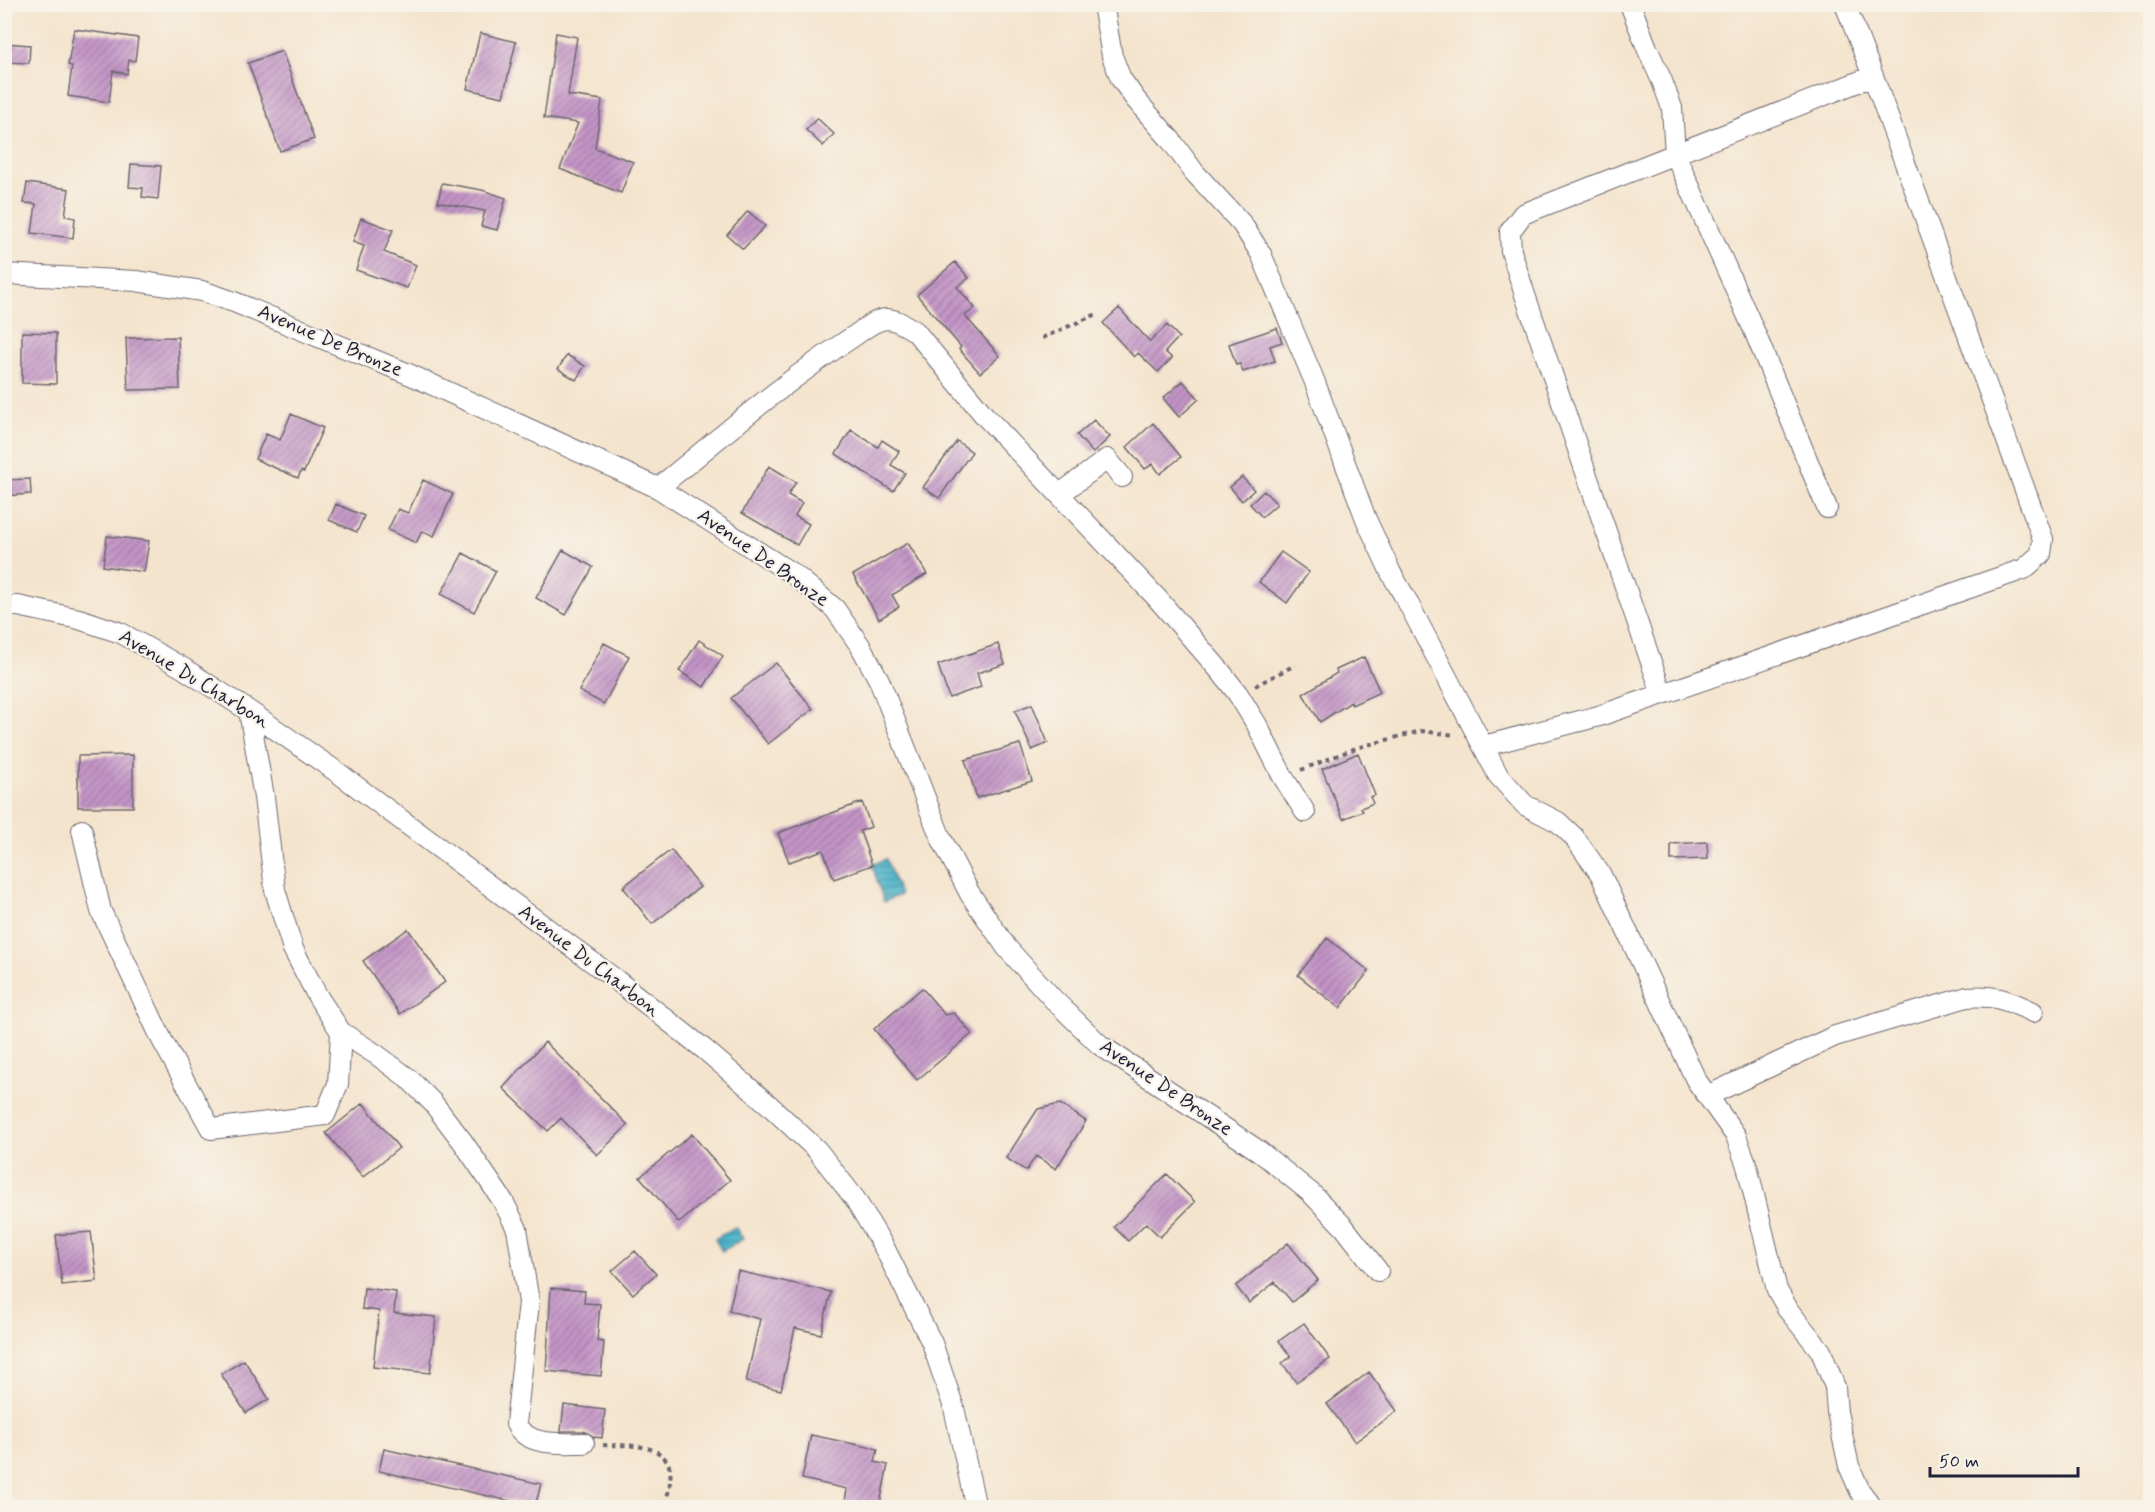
<svg xmlns="http://www.w3.org/2000/svg" width="2155" height="1512" viewBox="0 0 2155 1512" font-family="Mynerve,sans-serif">
  <defs>
    <pattern id="water-rules" width="6" height="5" patternUnits="userSpaceOnUse" patternTransform="scale(1.5)"><rect width="6" height="5" fill="#4bb4c9"/><path d="M0 2.5h6" fill="none" stroke="#3e92a4"/></pattern>
    <pattern id="building-hatch" width="6" height="6" patternUnits="userSpaceOnUse" patternTransform="scale(1.5)"><rect width="6" height="6" fill="#c394c6"/><path d="M-1 1l2-2M0 6l6-6M5 7l2-2" fill="none" stroke="#9e78a2"/></pattern>
  </defs>
  <rect width="100%" height="100%" fill="#f7f3e8"/>
  <filter id="ink" filterUnits="userSpaceOnUse"><feTurbulence type="fractalNoise" baseFrequency=".0167" numOctaves="2"/><feDisplacementMap in="SourceGraphic" scale="12" xChannelSelector="R" yChannelSelector="G"/><feConvolveMatrix kernelMatrix="1 2 1 2 8 2 1 2 1" color-interpolation-filters="sRGB"/></filter>
  <filter id="wash" filterUnits="userSpaceOnUse"><feTurbulence type="fractalNoise" baseFrequency=".008" numOctaves="4" result="noise"/><feDisplacementMap in="SourceGraphic" scale="24" xChannelSelector="R" yChannelSelector="G"/><feGaussianBlur stdDeviation="1.35" result="paint"/><feColorMatrix in="noise" values="0 0 0 0 0 0 0 0 0 0 0 0 0 0 0 0 0 1.4 0 .05"/><feComposite in="paint" operator="in"/></filter>
  <g filter="url(#wash)">
    <rect width="100%" height="100%" fill="#f4e4cd"/>
    <!-- water -->
    <path fill="url(#water-rules)" stroke="#366b82" stroke-width="1.5" d="M886,859L900,895L884,902L872,865Z
      M735,1227L743,1239L722,1251L715,1239Z"/>
    <g id="blocks">
      <!-- building -->
      <path fill="url(#building-hatch)" d="M74,29L138,38L135,61L129,60L127,74L113,71L109,102L68,96L72,66L68,65Z
        M480,33L516,42L503,97L467,89Z
        M556,33L577,37L568,95L602,100L595,148L633,162L621,193L560,169L578,123L544,118Z
        M4,43L30,45L29,63L4,62Z
        M282,51L314,139L280,151L248,63Z
        M817,118L834,134L823,146L806,130Z
        M131,164L161,166L158,199L142,197L143,188L129,187Z
        M27,183L69,189L65,216L75,218L73,238L32,233L36,204L24,203Z
        M442,183L482,190L506,198L497,230L481,226L485,211L438,202Z
        M748,211L765,226L743,249L727,235Z
        M361,218L393,230L384,252L416,265L407,288L356,270L364,246L353,242Z
        M955,262L969,278L957,287L975,308L965,316L1000,356L980,373L959,349L961,347L917,295Z
        M1119,308L1150,342L1167,325L1179,337L1165,352L1172,358L1158,372L1138,353L1134,357L1103,323Z
        M1277,328L1282,342L1270,346L1275,361L1243,372L1240,364L1236,365L1229,344Z
        M22,332L56,333V384L22,383Z
        M178,337L180,389L128,390L126,338Z
        M567,355L585,366L576,380L558,369Z
        M1183,381L1199,399L1179,417L1163,398Z
        M291,414L323,428L304,472L301,471L298,478L255,459L266,434L280,440Z
        M1094,420L1110,437L1093,453L1077,435Z
        M1153,423L1181,457L1160,474L1153,464L1145,469L1127,447Z
        M851,430L878,447L882,440L899,451L891,465L905,473L893,491L836,454Z
        M957,441L972,452L939,498L923,487Z
        M769,466L796,482L788,495L802,503L795,516L809,524L797,545L742,513Z
        M1242,477L1254,490L1242,501L1230,487Z
        M30,479L31,494L4,496V480Z
        M423,480L453,494L434,536L422,531L416,543L388,530L398,509L408,513Z
        M1264,491L1277,504L1262,517L1250,504Z
        M336,504L364,516L357,532L329,520Z
        M107,536L149,541L144,572L103,566Z
        M908,543L927,574L892,595L899,607L879,619L853,575Z
        M563,550L593,567L566,615L536,598Z
        M1281,552L1309,572L1287,603L1259,582Z
        M463,553L496,571L474,612L441,594Z
        M699,640L723,656L704,687L679,671Z
        M604,643L629,656L604,704L579,691Z
        M998,644L1005,664L977,673L981,687L949,698L938,665Z
        M1364,657L1380,692L1352,705L1351,702L1320,722L1303,694L1337,673L1336,670Z
        M776,663L813,709L768,744L731,698Z
        M1032,704L1048,743L1032,750L1015,711Z
        M1020,744L1032,781L977,798L965,760Z
        M1358,753L1375,795L1370,797L1373,803L1361,808L1363,811L1343,819L1322,769Z
        M133,755V807H78V756Z
        M862,802L871,827L860,831L872,865L834,879L823,850L789,862L778,833Z
        M1707,842L1708,859L1671,860V844Z
        M671,850L700,887L652,924L623,887Z
        M408,929L445,982L400,1014L363,961Z
        M1327,938L1369,971L1340,1008L1298,975Z
        M922,988L945,1015L954,1013L972,1034L917,1080L874,1029Z
        M545,1042L628,1125L597,1155L561,1118L548,1131L503,1088Z
        M363,1103L399,1148L363,1177L326,1133Z
        M1060,1104L1086,1121L1056,1169L1036,1156L1026,1171L1006,1158L1038,1109Z
        M692,1134L730,1180L679,1223L640,1177Z
        M1167,1174L1195,1202L1160,1237L1146,1223L1128,1241L1114,1227Z
        M91,1232L97,1281L62,1285L56,1235Z
        M1288,1243L1318,1280L1292,1302L1275,1282L1249,1303L1236,1286Z
        M635,1251L656,1274L633,1294L612,1271Z
        M738,1271L831,1292L821,1334L795,1328L781,1390L746,1382L760,1319L729,1311Z
        M364,1288L396,1292L394,1313L436,1317L430,1373L373,1367L379,1311L362,1309Z
        M551,1288L585,1291L584,1303L600,1304L597,1341L604,1342L601,1376L546,1371Z
        M1304,1323L1330,1359L1296,1382L1282,1363L1291,1357L1279,1341Z
        M244,1360L269,1399L246,1413L221,1374Z
        M1369,1372L1397,1411L1355,1442L1327,1404Z
        M564,1405L605,1410L602,1438L594,1437L584,1431H561Z
        M811,1435L878,1449L875,1462L888,1465L879,1508H844L847,1489L802,1479Z
        M384,1449L541,1484L535,1507L379,1471Z"/>
    </g>
  </g>
  <g filter="url(#ink)">
    <use href="#blocks" fill-opacity="0" stroke="#6c666e" stroke-width="1.5"/>
    <g fill="none" stroke-linecap="round" stroke-linejoin="round">
      <defs>
        <path id="minor" d="M1103,4L1112,56L1121,79L1136,100L1170,139L1194,172L1242,224L1261,254L1314,380L1366,519L1391,573L1406,599L1498,775L1525,805L1558,822L1574,837L1601,875L1696,1080L1736,1136L1747,1166L1777,1290L1789,1311L1821,1351L1835,1387L1837,1412L1849,1466L1860,1491L1873,1508
          M1630,4L1647,48L1662,81L1672,108L1675,154L1753,328L1827,508
          M4,274L136,281L202,291L234,302L411,375L658,488L796,576L835,609L861,647L879,680L940,836L970,894L1007,948L1053,999L1100,1045L1259,1151L1311,1193L1344,1227L1378,1271
          M658,488C722,436 785,381 854,336C863,330 874,320 886,319C897,319 906,326 915,331L984,415L1156,597L1221,672L1238,694L1257,725L1283,777L1305,812
          M1060,494L1107,459L1122,477
          M4,606H18L79,619L121,633L183,668L249,711L337,772L615,979L704,1049L768,1104L817,1150L855,1199L885,1249L932,1343L954,1408L976,1508
          M1662,694L1525,295L1511,251L1510,231L1523,214L1873,76
          M249,711L264,797L275,890L293,949L318,997L341,1032L377,1055L408,1078L433,1103L463,1142L503,1201L517,1229L529,1302L516,1424C527,1447 562,1443 584,1443
          M1484,746L1599,716L2024,569L2041,554L2043,539L1873,76L1845,4
          M82,830L101,911L163,1042L211,1129L325,1115L338,1084L341,1032
          M1707,1096L1835,1036L1967,997C1995,995 2008,1000 2033,1012"/>
      </defs>
      <!-- minor casing -->
      <use href="#minor" stroke="#6c666e" stroke-width="22"/>
      <!-- path -->
      <path stroke="#6c666e" stroke-width="4" stroke-dasharray="4.5 4.5" stroke-linecap="butt" d="M1042,338L1097,314
        M1255,686L1295,665
        M1301,770L1356,748L1421,731L1455,735
        M603,1445C624,1446 663,1441 670,1469C672,1480 667,1497 665,1508"/>
      <!-- minor -->
      <use href="#minor" stroke="#fff" stroke-width="20"/>
    </g>
  </g>
  <g text-anchor="middle" dominant-baseline="central" stroke-width="4.5" stroke-linejoin="round" paint-order="stroke">
    <!-- street labels -->
    <g font-size="20" fill="#22223b" stroke="#f7f3e8">
      <text transform="translate(330 341) rotate(23)">Avenue De Bronze</text>
      <text transform="translate(763 558) rotate(35)">Avenue De Bronze</text>
      <text transform="translate(194 679) rotate(31)">Avenue Du Charbon</text>
      <text transform="translate(589 961) rotate(37)">Avenue Du Charbon</text>
      <text transform="translate(1166 1088) rotate(34)">Avenue De Bronze</text>
    </g>
  </g>
  <!-- margin -->
  <rect width="2155" height="1512" fill="none" stroke="#f7f3e8" stroke-width="24"/>
  <!-- scale -->
  <path d="M1930 1467v9h148v-9" fill="none" stroke="#22223b" stroke-width="3"/>
  <text x="1939" y="1467" font-size="18" fill="#22223b" stroke="#f7f3e8" stroke-width="4.5" paint-order="stroke">50 m</text>
</svg>
